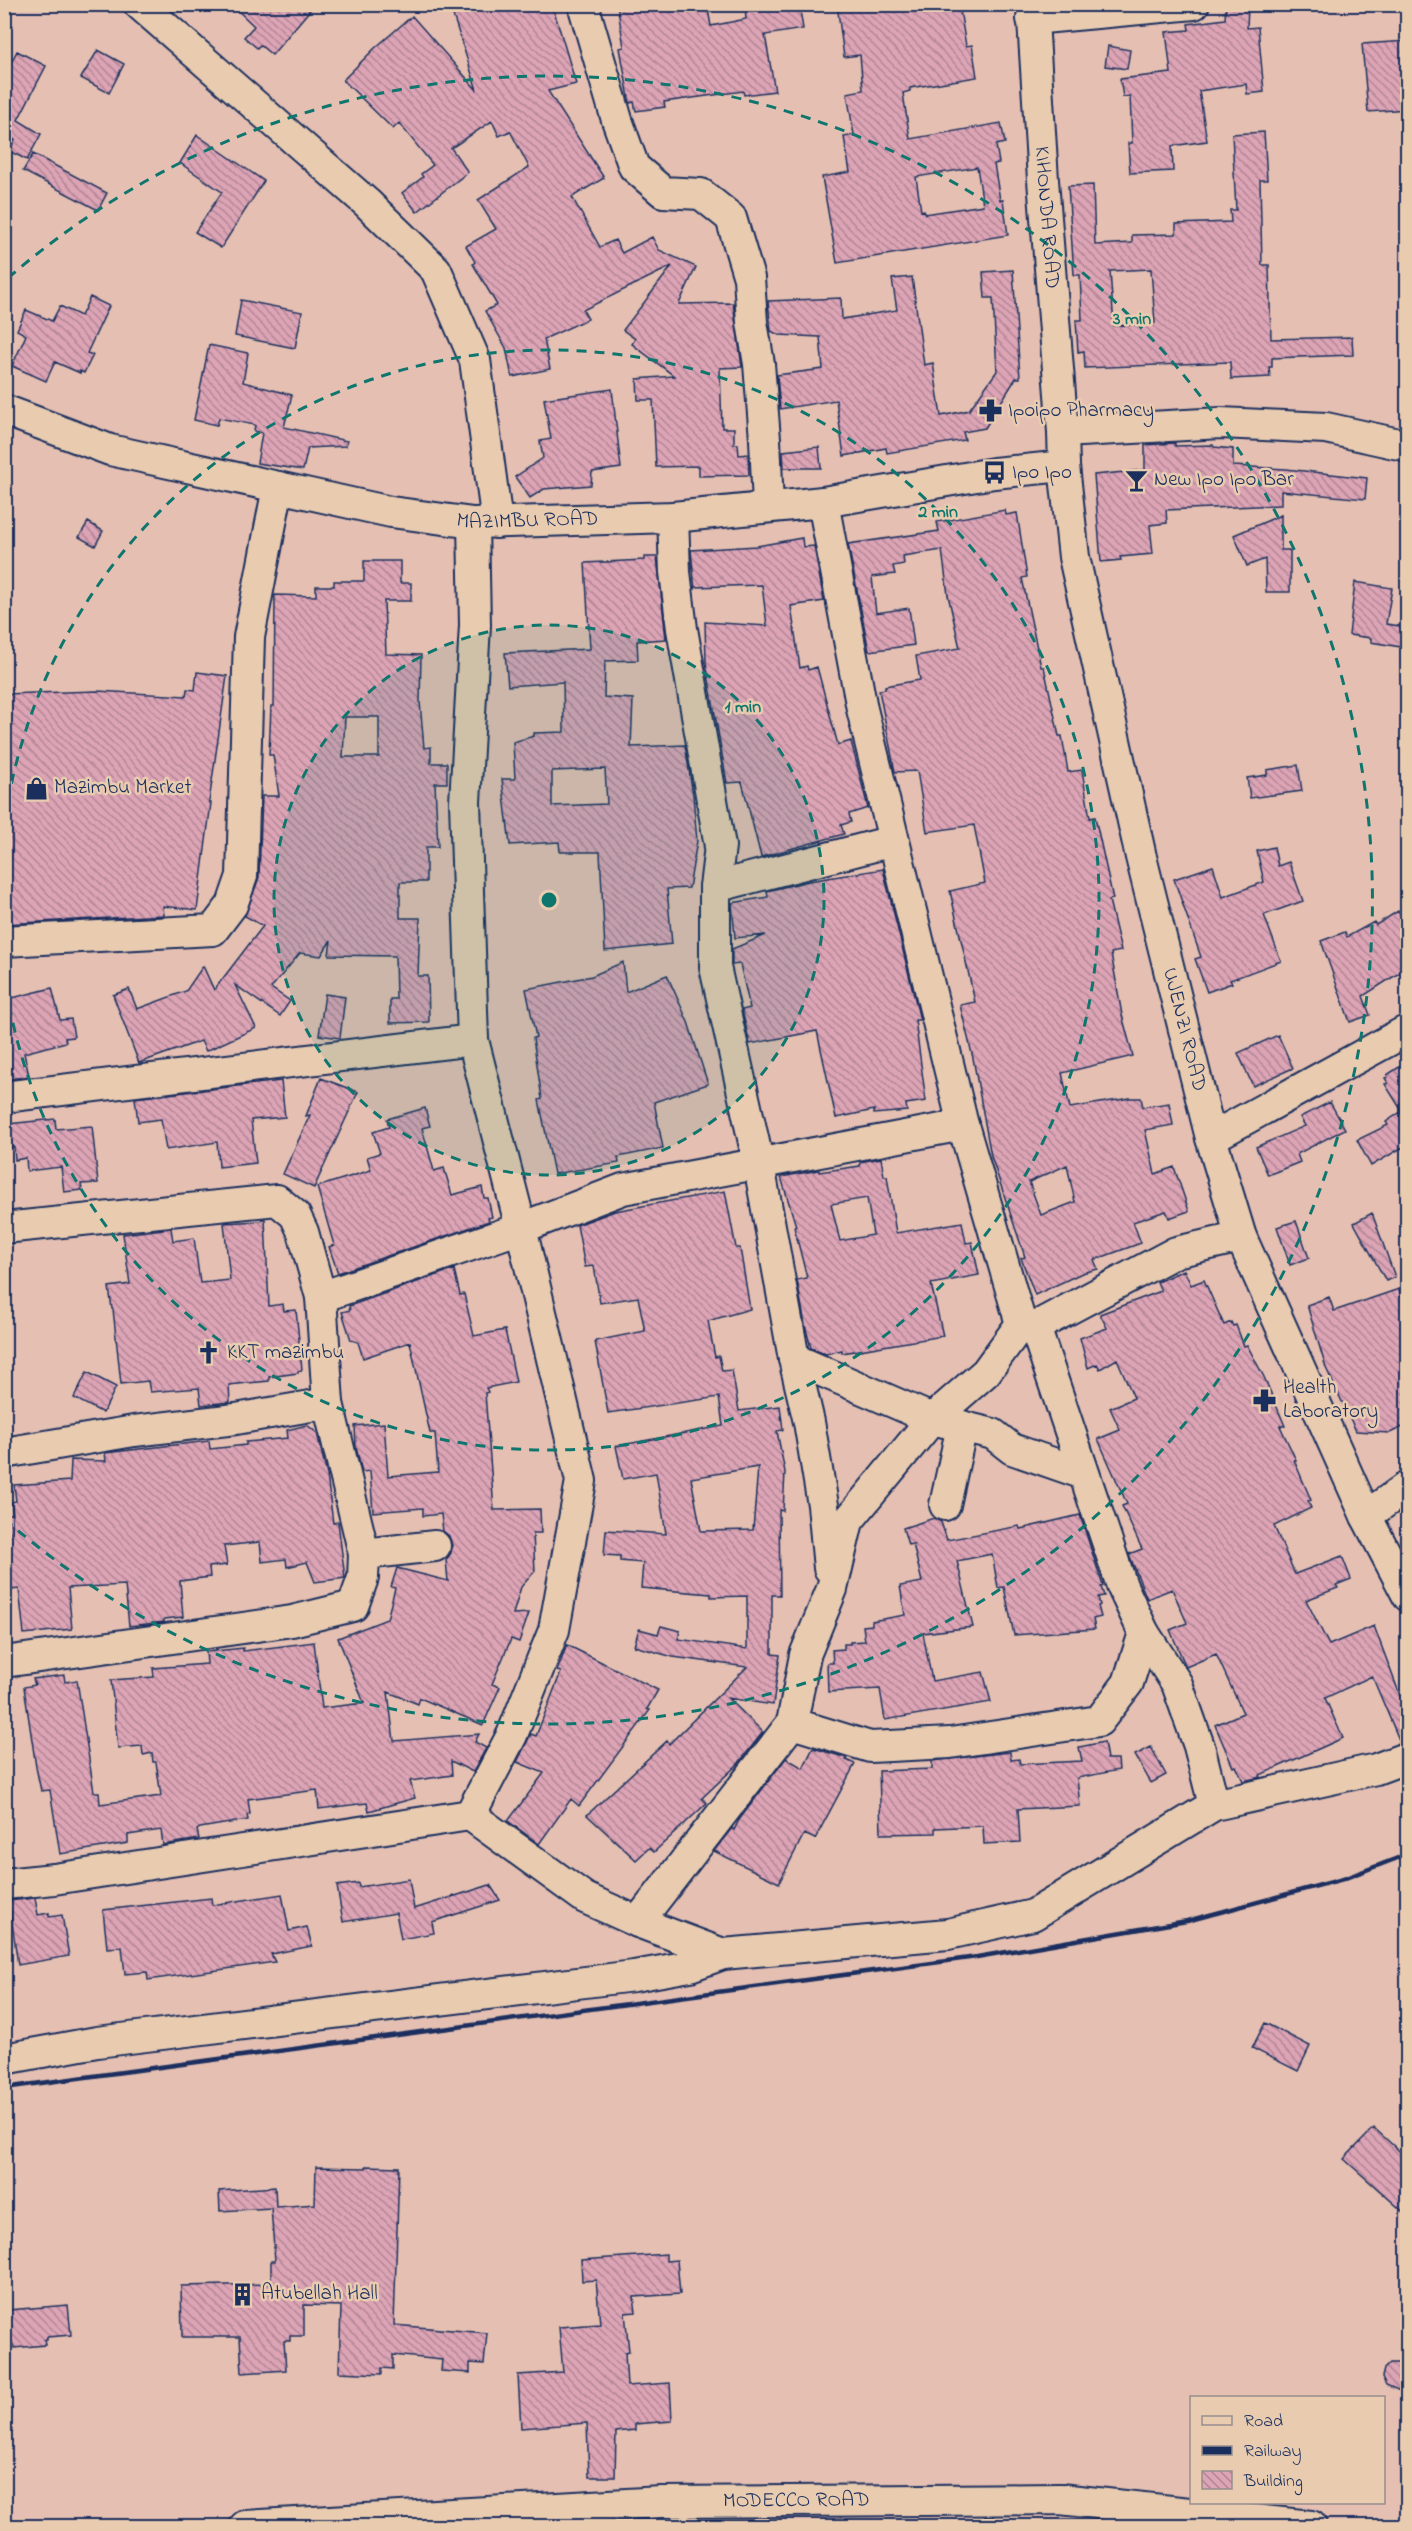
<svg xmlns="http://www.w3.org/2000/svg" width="1412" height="2531" viewBox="0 0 1412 2531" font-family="'Indie Flower',sans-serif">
  <defs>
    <pattern id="building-back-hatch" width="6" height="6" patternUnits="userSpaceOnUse" patternTransform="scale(1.5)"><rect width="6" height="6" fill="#dca4b5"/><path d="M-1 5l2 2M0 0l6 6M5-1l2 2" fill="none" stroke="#b28696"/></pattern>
  </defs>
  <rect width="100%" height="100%" fill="#e5c0b2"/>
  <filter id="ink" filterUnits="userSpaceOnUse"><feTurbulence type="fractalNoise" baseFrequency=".0167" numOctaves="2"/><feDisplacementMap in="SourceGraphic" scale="12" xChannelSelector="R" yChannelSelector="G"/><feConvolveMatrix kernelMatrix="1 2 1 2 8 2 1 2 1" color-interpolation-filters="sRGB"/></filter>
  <g filter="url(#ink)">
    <!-- building -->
    <path fill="url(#building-back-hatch)" stroke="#1b2f5e" stroke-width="1.5" fill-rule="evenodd" d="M231,4H315L272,55L260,45L257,48L244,37L254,26Z
      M487,4L491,11L513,4H552L576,84L548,91L604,178L572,197L600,247L615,240L622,253L652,237L659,250L696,267L679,304L733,303L742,367L720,368L722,428H734V444H738L739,455L748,454L749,475L699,476V466L656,467L653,400H638L637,379L674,376L632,344L635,339L623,330L672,266L583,310L588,319L544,339L550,369L512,377L506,348L485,311L497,305L473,264L475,262L466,246L496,229L478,200L529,167L510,131L499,136L492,121L451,148L468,172L417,212L402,193L423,177L421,174L433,165L399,123L393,129L343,80L375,48L412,16L477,90L453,15Z
      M617,4H707L711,26L746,19L745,7H749V4H799L803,29L765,35L775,91L744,95L743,91L664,102L665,107L636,111L634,102L630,103L629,98L620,48L624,47Z
      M837,4H959L966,46L972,45L977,77L910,88V91L903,93L910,139L1001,123L1005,143L996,145L999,163L994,164L1000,200H1003L1008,235L837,263L822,177L850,172L844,137L854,135L847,93L863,90L860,55L844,57ZM977,167L983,205L925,214L924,210L921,211L916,177Z
      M1226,5L1248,7L1247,28L1258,27L1264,92L1247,94L1246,84L1199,91L1207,141L1172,146L1173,171L1130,173L1128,143H1132L1130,96L1123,97L1120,79L1171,73L1166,32L1189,30L1188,24L1225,19Z
      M1407,41V109L1368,112L1362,44Z
      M1108,46L1130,50L1127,69L1105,66Z
      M98,50L124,64L109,93L81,78Z
      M17,51L46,66L18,120L41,134L27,160L9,151L15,140L9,137L4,147V76Z
      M1264,132L1267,180H1260L1262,265H1269L1271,339L1352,337L1353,355L1272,358V367H1269L1270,377L1231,379L1230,362L1085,368L1084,351L1078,352L1076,320H1082L1080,275H1074L1068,186L1093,185L1095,245L1132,243V235L1176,234V224L1231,222L1230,210H1236L1232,134ZM1151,269L1155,323L1114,326L1110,271Z
      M197,135L264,181L221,248L195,232L222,192L180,163Z
      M33,154L107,193L98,210L23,171Z
      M1013,270L1020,378H1016L985,428L963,432L965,440L887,453L886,448L844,456L836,400L780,409L777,375L823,369L820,337L779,335L771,331L768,301L841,298L842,319L897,310L892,279L912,277L924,365L933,363L941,416L969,410L997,371L993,298H985L983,272Z
      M90,297L109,306L87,353L93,355L84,373L80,371V373L55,362L46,381L12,366L26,335L17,330L26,310L52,321L60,306L81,316Z
      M241,300L302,312L295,348L235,336Z
      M209,345L248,353L243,382L292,395L284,427L347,441L346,446L308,448L303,470L257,463L262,433L254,431L255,425L219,418L217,425L194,420Z
      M612,389L621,468L592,472L591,485L544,489L530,498L515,477L543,458L540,441L551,439L544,399Z
      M1175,443V446L1213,445L1214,447L1233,449V466L1286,469L1367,478L1365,499L1281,491V505L1166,510L1167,523L1150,525L1153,554L1120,557L1121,560L1101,562L1094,475L1145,470V445Z
      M819,447L821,468H784L783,451Z
      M1005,510L1006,515L1017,513L1027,577L1022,578L1041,667H1044L1059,736H1062L1068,772L1082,770L1090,818L1095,817L1113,899L1109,900L1121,951L1111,953L1122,1015L1133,1056L1062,1073L1070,1108L1130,1098H1141L1143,1107L1169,1103L1173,1125L1145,1130L1155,1174L1174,1167L1189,1211L1169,1218L1166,1211L1133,1222L1141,1243L1094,1260L1098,1269L1082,1273L1035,1295L1021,1258L1025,1257L991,1156L973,1058L960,1005L975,1002L950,891L985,883L974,825L927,832L917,771L895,772L879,690L885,689V686L920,680L916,656L960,648L948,595L942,550L903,556L904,564L893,566L895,574L872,577L876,613L909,608L914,645L869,651L848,544L939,531L937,522ZM1067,1165L1075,1202L1041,1215L1029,1182Z
      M1281,515V550H1290V592H1266L1265,559L1247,566L1234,535Z
      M88,522L103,531L95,546L79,537Z
      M802,538L803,547L814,546L824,601L791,606L800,668L807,666L808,670L817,667L838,745L851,741L868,808L849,814L851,822L841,825L844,834L761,857L742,782L727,783L706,663L705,622L767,626L762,585L695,587V590L691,550L757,546Z
      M644,557H657L666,639L637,641L638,660L605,661L604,697L633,699L631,747L685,745L693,795L697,841L689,888L667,889L672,944L605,951L600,852H560L559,842L510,845L502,779H515L513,742L534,736V733L564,732L563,682L508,686L505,653L590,649L585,563L644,560ZM605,769L607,804L552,806V771Z
      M364,561H400V583H411V601H384L386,654L421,655L420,702L424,748L431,747V763H447V783H435L438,847H426V882H400V918H420L418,976H428L429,1022L390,1023V999H396L395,956L329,955L331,940L321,956L300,953L271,988L290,1001L280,1016L235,985L256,1028L206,1051L201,1041L139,1063L113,995L129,989L137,1009L186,991L203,966L214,990L263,926L245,916L259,877L262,796H279L273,755H269L271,706H274L275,595L316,596V586H334V581H364ZM345,717H379V757H343Z
      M1355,582L1392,588L1386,624L1407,627V648L1371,642V638L1349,635Z
      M197,672L227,676L209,802L211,803L197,910L163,906L164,915L4,924V694L97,691L186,696L187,689L195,690Z
      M1298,765L1302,791L1250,798L1247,778L1267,775V770Z
      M1274,847L1278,866L1289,862L1303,901L1264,915L1281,961L1230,980L1232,983L1207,992L1195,959L1201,957L1174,879L1213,866L1223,897L1264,882L1257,851Z
      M883,869L920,1020H915L926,1101L906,1104L907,1111L874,1114V1110L836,1118L817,1031L750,1044L742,1010L750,1008L740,964L732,965V949L766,935L735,938L732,903L768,897L767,891L809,881Z
      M1398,911L1407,926V968L1363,996L1370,1015L1350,1022L1321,941L1345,932L1347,937L1374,922L1376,925Z
      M623,962L626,992L667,975L688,1022L708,1084L654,1102L663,1148L618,1157L619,1163L554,1174L539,1100L542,1099L533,1038L536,1037L526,989L592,976Z
      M52,988L60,1020L71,1019L74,1037L65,1038L66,1042L24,1053L29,1076L4,1080V1000Z
      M325,994L345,997L340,1038L319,1035Z
      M1278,1035L1293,1068L1253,1086L1238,1053Z
      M1407,1062V1153L1403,1147L1371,1166L1357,1140L1388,1125L1386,1122L1402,1111L1385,1084L1388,1083L1385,1078L1388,1077L1387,1075Z
      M321,1078L358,1092L314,1188L283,1174L310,1115L306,1116Z
      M281,1081L285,1117L251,1120L256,1163L219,1167L217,1142L166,1150L161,1119L138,1122L135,1098Z
      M1330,1102L1345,1129L1297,1154L1300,1162L1268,1175L1256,1147L1305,1126L1300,1117Z
      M425,1108L430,1126L422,1128L434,1171L444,1168L452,1195L482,1187L484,1198H488L492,1217L488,1218L489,1221L338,1273L329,1247L334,1245L317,1187L371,1170L367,1157L380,1153L373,1132L389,1127L387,1119Z
      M55,1119L56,1129L92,1126L98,1183L81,1184L82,1190L64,1192L61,1167L27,1171L26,1158L15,1160L14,1147H10L8,1124Z
      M881,1158L884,1176H887L896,1233L962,1222L966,1243L972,1242L979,1275L931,1284L943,1336L842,1353V1350L826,1354L811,1348L805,1325L797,1280L807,1278L794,1227L796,1226L781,1177L819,1170V1172L860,1166V1162ZM867,1198L873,1235L840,1241L831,1204Z
      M725,1191L736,1248H740L750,1309L708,1321L715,1357L719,1356L722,1371L732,1370L739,1411L780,1406L783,1430L777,1431L785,1472L783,1511L779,1510L780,1595H772V1654L780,1655L773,1705L728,1698L763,1732L738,1764L702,1798L707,1803L654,1852L649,1848L636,1860L587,1815L667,1741L669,1744L747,1667L673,1657L634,1646L639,1629L658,1634L661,1626L680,1631L678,1639L747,1649V1596L711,1597V1594L641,1588L643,1563L620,1561V1556L604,1555L606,1530L666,1534L656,1473L623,1479L616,1446L723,1426L719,1397L608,1413L595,1341L645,1331L638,1297L600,1303L594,1266L585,1267L577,1225L615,1211ZM758,1467L753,1530L701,1531L691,1478Z
      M1372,1213L1395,1277L1386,1281L1354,1223Z
      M262,1219H265L269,1306L283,1304L284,1311L296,1310L302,1370L298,1371V1373L269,1377V1381L229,1385L230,1402L201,1405L199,1388L150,1392L148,1381L121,1384L113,1309H112L109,1287L130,1284L123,1234L171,1228L173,1241L194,1238L200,1283L230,1280L224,1223L261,1221Z
      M1296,1221L1309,1258L1290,1265L1277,1227Z
      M454,1269L460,1295L464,1294L474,1336L505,1330L516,1382L486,1388L488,1392L485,1393L494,1510L540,1509L541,1533H533L535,1571L521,1587L513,1614L529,1613L519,1642L511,1639L492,1684L500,1687L483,1725L420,1698L418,1704L388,1692L394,1741L479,1734L475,1742L486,1748L473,1772L451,1761L452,1775L410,1781L415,1798L369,1811L367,1803L319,1809L317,1790L248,1799L250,1814L247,1815L248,1820L200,1828L197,1830L199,1839L163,1845L161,1830L128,1835V1843L60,1854L50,1790L41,1791L36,1767L24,1687L35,1685L33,1679L64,1675L65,1682L77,1680L94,1792H99L100,1804L161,1796L156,1762H153L152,1753L143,1755L142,1746L118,1748L111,1680L154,1677L153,1668L207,1664L206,1652L243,1648V1651L314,1642L322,1708L364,1703L338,1638L387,1619L395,1588L391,1587L397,1568L448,1581L446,1560L451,1553L452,1545L449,1536L443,1531L441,1514L423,1516V1508L373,1512L370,1471L362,1472L356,1447L355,1426L384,1423L388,1476L438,1472L435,1433H430L410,1342L363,1358L358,1342L351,1340L342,1312L350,1310L349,1306Z
      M1184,1270L1191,1285L1204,1280L1224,1325L1231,1322L1233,1326L1236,1325L1244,1346L1247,1345L1264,1377L1285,1426H1280L1296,1460H1294L1311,1500L1308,1501L1311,1508L1274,1526L1295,1574L1342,1556L1351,1579L1336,1585L1338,1588L1306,1600L1329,1645L1374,1626L1407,1714V1740L1400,1742L1372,1676L1325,1698L1343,1738L1260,1775L1261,1777L1243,1781L1236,1766L1233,1767L1215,1725L1243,1713L1216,1654L1186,1667L1170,1630L1187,1623L1172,1589L1147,1599L1129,1554L1142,1549L1122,1506L1127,1504L1098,1439L1120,1430L1110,1408L1134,1398L1117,1359L1100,1369L1097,1364L1088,1368L1080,1338L1107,1328L1100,1314L1161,1291L1157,1282Z
      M1399,1289L1407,1315V1425L1390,1433L1356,1431L1326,1368L1307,1305L1329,1297L1334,1311Z
      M87,1372L116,1387L103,1413L74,1398Z
      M307,1425L317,1433L327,1475L333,1523L338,1522L345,1578L315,1582L307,1562L287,1567L286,1559L262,1562L260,1542L224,1546L227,1565L209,1567L210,1577L180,1581L183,1617L164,1619V1622L129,1626L125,1585L68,1588L72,1629L24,1634L19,1589L4,1591V1535H10L7,1514H13L11,1502L16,1501L14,1485L70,1481L71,1460L106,1461L105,1453L209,1441L210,1449L246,1445V1442L288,1438L287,1430Z
      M1080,1515L1103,1586L1101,1587L1104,1596L1098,1597L1100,1605L1098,1606L1101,1617L1093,1619L1095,1629L1014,1635L1004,1587L998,1588L992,1554L957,1561L973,1627L923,1633L932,1681L983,1672L991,1702L885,1720L880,1689L828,1692L827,1663H833L832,1650L844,1649V1644H850V1642L865,1641L863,1626L872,1625V1621L905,1615L900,1586L922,1582L913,1544L908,1545L903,1528L934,1518L941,1522L947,1540L1019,1526L1020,1529Z
      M567,1645L658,1690L647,1709L650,1710L579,1806L571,1799L539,1844L508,1821L544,1773L517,1762L531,1734L536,1736L561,1672L557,1671Z
      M1104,1742L1107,1759H1118L1119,1770L1077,1778L1080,1806L1018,1809L1020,1842L984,1844L983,1826L935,1828V1833L881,1834L879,1771L932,1769V1761L1010,1752L1011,1760L1019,1759L1020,1764L1082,1761L1079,1747Z
      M1151,1747L1166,1775L1151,1783L1135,1755Z
      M813,1748L847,1758L846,1760L855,1764L815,1839L804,1834L779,1883L714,1851L732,1828L734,1830L739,1820L786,1758L803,1768Z
      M409,1879L414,1909L490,1885L500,1900L432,1922L434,1933L401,1939L396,1913L343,1922L337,1886L358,1883L359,1887Z
      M282,1894L289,1931L307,1927L312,1946L271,1954L275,1962L148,1980L147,1972L125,1974L122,1947L107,1948L103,1910L211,1898L212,1905Z
      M35,1898L38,1915L49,1913V1917L62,1915L69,1956L18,1965L9,1901Z
      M1265,2023L1310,2046L1298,2071L1252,2048Z
      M1374,2128L1407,2158V2215L1344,2159Z
      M366,2166L399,2167L394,2325L487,2333L484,2364L470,2363V2373L441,2371L442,2360L393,2355V2369L382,2368V2374L339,2372L341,2306L304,2305V2336H290V2341H284L286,2370L242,2373L240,2337H182L181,2286L271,2284V2261H275L271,2208L220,2211L219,2191L275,2187L276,2207L315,2204L316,2167L366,2168Z
      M666,2254V2261L677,2260L680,2294L634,2297L636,2312L625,2313L629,2351L625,2352L627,2386L670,2383L672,2421L635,2424V2430L616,2432L615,2477H589L587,2423L521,2428L518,2375L563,2372L559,2327L600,2324L596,2280L582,2281L581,2260Z
      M68,2305L71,2335L47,2337V2340H44L45,2345L14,2348L11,2340L8,2310Z
      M1390,2363H1400L1406,2369L1407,2378L1400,2391L1386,2385L1382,2377L1384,2369Z"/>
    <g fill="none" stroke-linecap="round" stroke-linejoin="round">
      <defs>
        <g id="minor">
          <path d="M139,4L367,203L436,270L475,360L497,523"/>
          <path d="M583,4L617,120L634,167L663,192L701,194L731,218L749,278L752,322L759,364L765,439L768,506"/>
          <path id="s1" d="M1032,4L1043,180L1063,432L1064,466L1074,557L1141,857L1211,1138L1241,1237L1366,1516L1408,1596"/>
          <path d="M1032,19L1194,4"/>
          <path id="s2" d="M4,410L110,450L391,512L473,523L673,517L823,502L994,473L1064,466"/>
          <path d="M1063,432L1221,423L1326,428L1408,446"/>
          <path d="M823,502L862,709L963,1125"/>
          <path d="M673,517L675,572L682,629L720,846L715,887V967L759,1165L794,1359L809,1422L823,1505L829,1568"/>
          <path d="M715,887L893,841"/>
          <path d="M4,941L213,930L232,905L242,876L249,637L278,487"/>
          <path d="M4,1097L473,1040"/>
          <path d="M1211,1138L1408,1030"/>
          <path d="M4,1228L277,1200L295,1215L303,1232L321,1297L328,1403L364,1554L363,1578L353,1606L292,1621L4,1662"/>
          <path d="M321,1297L521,1228L623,1189L963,1125L1021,1324L986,1372L932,1419L848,1521L832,1589L805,1655L792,1723L638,1922"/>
          <path d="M1021,1324L1035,1327L1122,1586L1144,1633L1177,1684L1199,1746L1214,1805"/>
          <path d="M1035,1327L1176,1252L1241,1237"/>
          <path d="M794,1359L932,1419L993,1434L1012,1449L1084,1474"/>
          <path d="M4,1453L134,1431L236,1419L328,1403"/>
          <path d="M945,1505L962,1426"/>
          <path d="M1366,1516L1408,1486"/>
          <path d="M364,1554L435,1546"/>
          <path d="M792,1723L870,1747L950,1743L1099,1721L1128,1683L1144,1633"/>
          <path d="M470,1815L585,1898L638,1922L723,1954L948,1934L1033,1915L1214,1805L1376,1769L1408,1757"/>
          <path d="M4,1884L54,1879L470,1815L512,1735L554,1630L581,1481L521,1228L473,1040L465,802L475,625L473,523"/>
          <path d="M4,2059L97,2042L634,1976L690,1966L723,1954"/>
          <path id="s3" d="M245,2526L661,2502L1060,2499L1311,2526"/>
        </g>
      </defs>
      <!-- minor casing -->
      <use href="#minor" stroke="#1b2f5e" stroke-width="34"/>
      <!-- minor -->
      <use href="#minor" stroke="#e9ccb0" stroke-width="30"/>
      <!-- rail -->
      <path stroke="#1b2f5e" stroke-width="4.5" d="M4,2088L977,1957L1187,1921L1343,1879L1408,1854"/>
    </g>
  </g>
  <!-- distance rings -->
  <circle cx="549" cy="900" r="275" fill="#0f766e" fill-opacity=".12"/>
  <g fill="none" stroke="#0f766e" stroke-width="3" stroke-dasharray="10 8">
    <circle cx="549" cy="900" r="275"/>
    <path d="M5 819A550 550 0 1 1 5 981"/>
    <path d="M8 278A824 824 0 1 1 8 1522"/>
  </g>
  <!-- icons -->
  <defs>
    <symbol id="pharmacy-bare" viewBox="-9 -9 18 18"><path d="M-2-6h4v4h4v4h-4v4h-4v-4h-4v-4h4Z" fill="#1b2f5e" stroke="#e9ccb0" stroke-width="2.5" paint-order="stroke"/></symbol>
    <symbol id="bus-bare" viewBox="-9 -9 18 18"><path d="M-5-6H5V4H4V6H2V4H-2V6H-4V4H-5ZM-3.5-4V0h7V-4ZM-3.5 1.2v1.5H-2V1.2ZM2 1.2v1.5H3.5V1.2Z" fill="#1b2f5e" stroke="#e9ccb0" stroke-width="2.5" paint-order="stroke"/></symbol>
    <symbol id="bar-bare" viewBox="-9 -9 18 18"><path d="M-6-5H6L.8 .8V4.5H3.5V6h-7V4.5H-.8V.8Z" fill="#1b2f5e" stroke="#e9ccb0" stroke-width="2.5" paint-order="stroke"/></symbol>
    <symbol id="shop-bare" viewBox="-9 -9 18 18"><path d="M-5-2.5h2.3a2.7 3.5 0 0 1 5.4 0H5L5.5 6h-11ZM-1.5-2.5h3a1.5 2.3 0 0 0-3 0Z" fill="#1b2f5e" stroke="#e9ccb0" stroke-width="2.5" paint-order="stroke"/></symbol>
    <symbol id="church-bare" viewBox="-9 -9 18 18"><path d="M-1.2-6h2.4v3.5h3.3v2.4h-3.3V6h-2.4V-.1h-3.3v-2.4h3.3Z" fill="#1b2f5e" stroke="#e9ccb0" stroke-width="2.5" paint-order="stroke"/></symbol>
    <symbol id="building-bare" viewBox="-9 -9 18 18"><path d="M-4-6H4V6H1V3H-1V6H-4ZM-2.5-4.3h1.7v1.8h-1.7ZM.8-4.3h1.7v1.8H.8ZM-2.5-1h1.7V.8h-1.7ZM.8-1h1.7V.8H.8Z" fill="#1b2f5e" stroke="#e9ccb0" stroke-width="2.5" paint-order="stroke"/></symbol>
  </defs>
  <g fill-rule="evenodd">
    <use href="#pharmacy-bare" x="974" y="394" width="33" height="33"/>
    <use href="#bus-bare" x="978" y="456" width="33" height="33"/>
    <use href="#bar-bare" x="1120" y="464" width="33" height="33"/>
    <use href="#shop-bare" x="20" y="772" width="33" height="33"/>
    <use href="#church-bare" x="192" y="1336" width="33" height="33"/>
    <use href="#pharmacy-bare" x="1248" y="1384" width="33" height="33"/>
    <use href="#building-bare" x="226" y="2278" width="33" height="33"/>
  </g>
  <g text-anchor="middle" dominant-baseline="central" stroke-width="5" stroke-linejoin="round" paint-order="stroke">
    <!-- street labels -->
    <g font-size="21" fill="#1b2f5e" stroke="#e9ccb0">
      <text stroke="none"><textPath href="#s1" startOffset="214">KIHONDA ROAD</textPath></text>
      <text stroke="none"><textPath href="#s2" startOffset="538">MAZIMBU ROAD</textPath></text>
      <text stroke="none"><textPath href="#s1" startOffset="1040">UJENZI ROAD</textPath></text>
      <text stroke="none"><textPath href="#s3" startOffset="552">MODECCO ROAD</textPath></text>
    </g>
    <!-- poi labels -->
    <g font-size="21" fill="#1b2f5e" stroke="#e9ccb0" text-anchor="start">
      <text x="1008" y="411">Ipoipo Pharmacy</text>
      <text x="1012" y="473">Ipo Ipo</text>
      <text x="1154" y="480">New Ipo Ipo Bar</text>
      <text x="54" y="788">Mazimbu Market</text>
      <text x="227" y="1353">KKT mazimbu</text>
      <text x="1283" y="1388">Health<tspan x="1283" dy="24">Laboratory</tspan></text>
      <text x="261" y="2294">Atubellah Hall</text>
    </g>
  </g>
  <circle cx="549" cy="900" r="9" fill="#0f766e" stroke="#e9ccb0" stroke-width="3"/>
  <g font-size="18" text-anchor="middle" font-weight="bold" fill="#0f766e" stroke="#e9ccb0" stroke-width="5" stroke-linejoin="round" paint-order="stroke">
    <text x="1132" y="324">3 min</text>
    <text x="938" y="517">2 min</text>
    <text x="743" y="712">1 min</text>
  </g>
  <!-- margin -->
  <rect width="1412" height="2531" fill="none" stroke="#e9ccb0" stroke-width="24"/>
  <rect x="12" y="12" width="1388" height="2507" fill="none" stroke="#1b2f5e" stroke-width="2" filter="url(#ink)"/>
  <!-- legend -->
  <rect x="1190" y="2396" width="195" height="108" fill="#e9ccb0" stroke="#978d8f" stroke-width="1.5"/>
  <rect x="1202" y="2416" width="30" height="9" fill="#e9ccb0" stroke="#978d8f" stroke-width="1.5"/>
  <text x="1244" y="2426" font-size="18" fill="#1b2f5e">Road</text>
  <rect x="1202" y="2446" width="30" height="9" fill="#1b2f5e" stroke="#978d8f" stroke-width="1.5"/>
  <text x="1244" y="2456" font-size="18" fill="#1b2f5e">Railway</text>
  <rect x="1202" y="2471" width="30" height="18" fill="url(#building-back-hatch)" stroke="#978d8f" stroke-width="1.5"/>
  <text x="1244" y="2486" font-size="18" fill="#1b2f5e">Building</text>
</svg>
